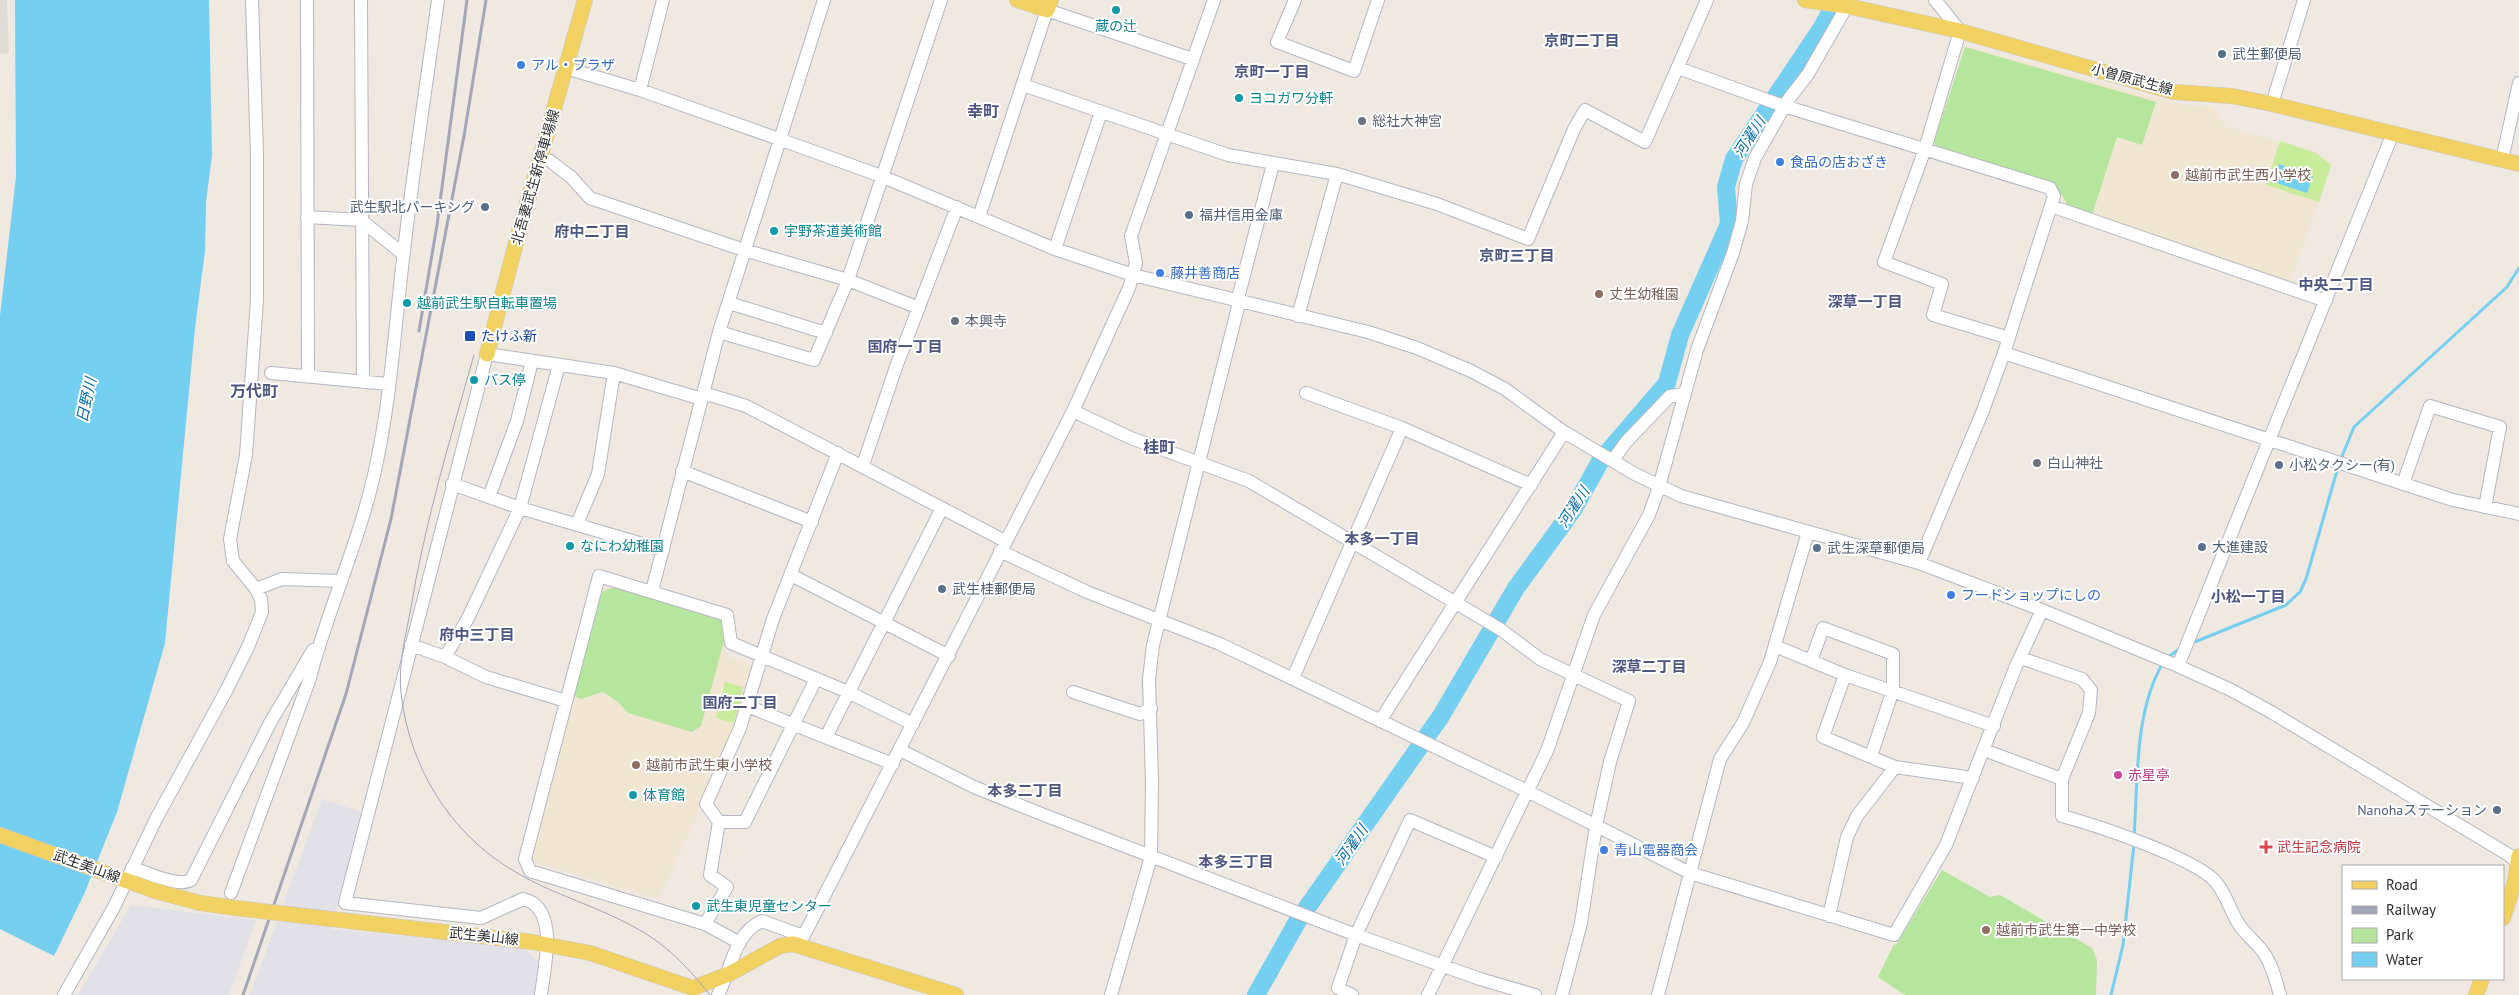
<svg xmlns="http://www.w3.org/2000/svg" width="2519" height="995" viewBox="0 0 2519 995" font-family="'PT Sans','Noto Sans JP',sans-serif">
  <rect width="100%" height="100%" fill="#efe9e1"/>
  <!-- industrial -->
  <path fill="#e3e1e8" d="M322,799L365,813L331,929L522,947L540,963L537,995H250Z
    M131,905L256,920L229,995H78Z"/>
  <!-- education -->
  <path fill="#f0e6d1" d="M1965,46L2166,101L2193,106L2215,107L2224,126L2317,152L2332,165L2289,284L2068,209L2054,185L1936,149L1933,143Z
    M615,584L722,617L725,642L724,651L732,658L750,664L752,668L736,731L659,899L528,860L602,589Z"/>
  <!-- green -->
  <path fill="#b6e59e" d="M1965,47L2156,102L2142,145L2117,137L2092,215L2069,207L2055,184L1937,148L1934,142Z
    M616,586L721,619L724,641L701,726L692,732L628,713L618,702L603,692L581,699L576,697L574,693L602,592Z
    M1942,870L1990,897L2000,895L2092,948L2097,960L2096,995H1905L1878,977L1894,944L1896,945Z"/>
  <!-- pitch -->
  <path fill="#c9ec9a" d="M2280,141L2316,153L2331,165L2319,202L2266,185Z
    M725,682L743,687L734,723L716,718Z"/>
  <!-- plaza -->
  <path fill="#dfdcd8" d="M0,0H7L9,53L0,54Z"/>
  <!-- water -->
  <path fill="#75cff0" d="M15,0H209L212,155L206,202L205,251L195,328L165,643L117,812L85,892L54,956L0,929V316L16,176Z
    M2279,164L2313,176L2307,193L2273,182Z"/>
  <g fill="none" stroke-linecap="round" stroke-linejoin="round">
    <!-- stream -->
    <path stroke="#75cff0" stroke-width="3" d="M2340,461L2354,427L2507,287L2519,268
      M2192,643L2286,605L2300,592L2306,579L2338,467
      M2167,658L2182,647
      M2134,837C2138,783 2134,711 2163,663
      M2111,995L2123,945L2134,844"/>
    <!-- river -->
    <path stroke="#75cff0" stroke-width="18" d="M1256,995L1297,922L1441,716L1516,588L1573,510L1601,460L1667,383L1680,335L1729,224L1726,187L1734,159L1821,29L1837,0"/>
    <defs>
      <path id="minor" d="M307,0L308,376
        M361,0L363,382
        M1295,0L1277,42L1354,71L1378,0
        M1935,0L1960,31L1925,149L1884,262L1942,284L1933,315L2009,338
        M566,68L640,90L779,139L881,176L1055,249L1133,275L1368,332L1417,348L1471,371L1505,389L1564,432L1635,474L1681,496L1919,563L2042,610L2178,666L2231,690L2271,712L2509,855L2519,864
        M1678,68L1784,106L2050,188L2054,196L2004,353L1982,413L1919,563
        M1023,85L1228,155L1337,174L1437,204L1528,239L1574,129L1585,110L1645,142L1707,0
        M640,90L663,0
        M2272,104L2304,0
        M540,156L550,161L571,177L590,198L744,250L848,280L919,308
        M2502,160L2519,83
        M2051,206L2326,301
        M307,217L361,220L403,254
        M979,217L1047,10L1192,59
        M1055,249L1101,112
        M1237,302L1273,164
        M729,303L826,333
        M1298,316L1337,174
        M719,332L814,360L848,280L941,0
        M2004,353L2453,500L2519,514
        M271,373L388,384
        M1306,393L1402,428L1531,485
        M1073,411L1131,438L1249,481L1500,629L1540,659L1629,701L1610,762L1596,826L1581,923L1562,995
        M1613,460L1626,442L1670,396L1684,394
        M863,465L896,367L957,207
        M682,471L812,522
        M452,484L520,508L663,550
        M2403,484L2430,406L2500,427L2485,507
        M489,497L517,421L532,361
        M577,524L598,474L614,373
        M1000,551L1087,592L1220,644L1527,791L1690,873L1894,935L1946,845L2016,666L2042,610
        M791,575L949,656
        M256,589L282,579L341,581
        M652,591L719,332L824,0
        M411,645L445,657L486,677L566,701
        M1775,646L1845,675L1994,726
        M445,657L468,618L520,508L559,365
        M2021,658L2082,679L2091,690L2089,713L2062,779
        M1811,661L1823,628L1893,654V690L1871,756
        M2178,666L2393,133
        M1845,675L1823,737L1895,767L1973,778
        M1293,678L1402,428
        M1073,692L1140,714L1151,709
        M747,706L893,764
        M1380,721L1564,432
        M826,737L942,508
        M900,750L974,787L1044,815L1356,935L1480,979L1535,995
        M1984,750L2062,779V816C2096,825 2191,857 2214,880C2226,892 2230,912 2240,926C2247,936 2257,943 2263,952C2272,964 2276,981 2280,995
        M719,822H745L816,679
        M132,868C146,872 178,888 191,880L270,723L313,650
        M231,893L309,681C328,607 362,537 377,461C391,395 395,326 403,259C413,172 426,86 438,0
        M1829,916L1847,837L1857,816L1895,767
        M705,924L727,887L710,875L719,822L706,804L740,728L773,619L838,453
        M740,943L705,924L530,871L525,859L599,576L727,615L731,643L848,692L913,724
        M799,945L1073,411L1129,288L1136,263L1131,236L1214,0
        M64,995L114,907L156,819L226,691L248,647L262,612L261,599L256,589L233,561L230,539L246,455L257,300V154L252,0
        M541,995C544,968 560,907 523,899L481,918L345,903L487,354L614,373L695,397L710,395L746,406L1005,541
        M718,995C731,970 734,933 762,921L803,936
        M1111,995L1151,857L1152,782L1149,679L1153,645L1239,303
        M1352,995L1338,988L1356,935L1410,820L1496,857
        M1428,995L1547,751L1594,615L1649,515L1659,487L1697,350L1733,253L1742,221L1746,184L1755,158L1788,100L1808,74L1847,6
        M1658,995L1720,759L1743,723L1770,662L1808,532"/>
      <path id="major" d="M1017,0L1047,10L1051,0
        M1805,0L1847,6L1960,31L2174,92L2232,96L2272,104L2519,164
        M487,354L518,235L585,0
        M0,835L155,891
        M2503,918L2515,881L2519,856
        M532,942L590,953L693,988L729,974L780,946L793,944L956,995
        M2476,995L2482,979"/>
    </defs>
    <!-- minor casing -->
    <use href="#minor" stroke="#b4b7c1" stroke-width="14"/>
    <!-- major casing -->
    <use href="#major" stroke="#c9c9c9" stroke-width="16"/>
    <!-- minor -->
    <use href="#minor" stroke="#fff" stroke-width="12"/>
    <!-- major -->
    <use href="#major" stroke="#f2d163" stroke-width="15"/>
    <!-- tram -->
    <path stroke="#a3a6b8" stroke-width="1" d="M474,355C450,440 424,525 410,613C405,638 398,667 401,693C409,766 449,832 512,870C554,896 602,907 643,932C670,948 691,971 710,995"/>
    <!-- rail -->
    <path stroke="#a3a6b8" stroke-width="3" d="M419,331L437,225L467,0
      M243,995L346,694L391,519L464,136L486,0"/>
    <defs>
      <path id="major-bridge" d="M155,891L200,903L235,908L532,942"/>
    </defs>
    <!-- major-bridge casing -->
    <use href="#major-bridge" stroke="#c9c9c9" stroke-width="16" stroke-linecap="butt"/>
    <!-- major-bridge -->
    <use href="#major-bridge" stroke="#f2d163" stroke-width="15"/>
  </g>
  <!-- markers -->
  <g fill="#0f9aa8" stroke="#fff" stroke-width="2">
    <circle cx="1116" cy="10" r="5"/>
    <circle cx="1239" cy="98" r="5"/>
    <circle cx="774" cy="231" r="5"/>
    <circle cx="407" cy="303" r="5"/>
    <circle cx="474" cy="380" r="5"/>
    <circle cx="570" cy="546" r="5"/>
    <circle cx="633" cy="795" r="5"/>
    <circle cx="696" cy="906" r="5"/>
  </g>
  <g fill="#5c6f8a" stroke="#fff" stroke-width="2">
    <circle cx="2222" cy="54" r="5"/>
    <circle cx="485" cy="207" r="5"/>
    <circle cx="1189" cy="215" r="5"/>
    <circle cx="2279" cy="465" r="5"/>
    <circle cx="2202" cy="547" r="5"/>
    <circle cx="1817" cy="548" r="5"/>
    <circle cx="942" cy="589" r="5"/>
    <circle cx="2497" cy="810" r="5"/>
  </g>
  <g fill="#3f7fe0" stroke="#fff" stroke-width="2">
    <circle cx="521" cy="65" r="5"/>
    <circle cx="1780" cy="162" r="5"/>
    <circle cx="1160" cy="273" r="5"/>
    <circle cx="1951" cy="595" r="5"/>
    <circle cx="1604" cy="850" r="5"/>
  </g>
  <g fill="#6b7280" stroke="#fff" stroke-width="2">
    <circle cx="1362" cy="121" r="5"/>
    <circle cx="955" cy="321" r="5"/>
    <circle cx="2037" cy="463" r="5"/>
  </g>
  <g fill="#8d6e63" stroke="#fff" stroke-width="2">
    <circle cx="2175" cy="175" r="5"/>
    <circle cx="1599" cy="294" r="5"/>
    <circle cx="636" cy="765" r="5"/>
    <circle cx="1986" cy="930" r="5"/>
  </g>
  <rect fill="#1a4fb4" stroke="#fff" stroke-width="2" x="464" y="330" width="12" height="12" rx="2.5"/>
  <circle fill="#d1479c" stroke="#fff" stroke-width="2" cx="2118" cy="775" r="5"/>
  <path fill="#e0444e" stroke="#fff" stroke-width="2" d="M2263.5 839.5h5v5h5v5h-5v5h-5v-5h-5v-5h5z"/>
  <g text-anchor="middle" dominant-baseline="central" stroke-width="4" stroke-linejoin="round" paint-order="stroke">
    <!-- culture labels -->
    <g font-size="14" fill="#0d838f" stroke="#fff" text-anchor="start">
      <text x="1116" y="26" text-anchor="middle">蔵の辻</text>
      <text x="1249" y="98">ヨコガワ分軒</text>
      <text x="784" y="231">宇野茶道美術館</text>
      <text x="417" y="303">越前武生駅自転車置場</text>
      <text x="484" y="380">バス停</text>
      <text x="580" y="546">なにわ幼稚園</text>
      <text x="643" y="795">体育館</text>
      <text x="706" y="906">武生東児童センター</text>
    </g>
    <!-- service labels -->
    <g font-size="14" fill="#4e5e75" stroke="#fff" text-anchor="start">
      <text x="2232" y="54">武生郵便局</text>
      <text x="475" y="207" text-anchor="end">武生駅北パーキング</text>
      <text x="1199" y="215">福井信用金庫</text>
      <text x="2289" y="465">小松タクシー(有)</text>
      <text x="2212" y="547">大進建設</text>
      <text x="1827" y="548">武生深草郵便局</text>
      <text x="952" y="589">武生桂郵便局</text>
      <text x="2487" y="810" text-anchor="end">Nanohaステーション</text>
    </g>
    <!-- shop labels -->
    <g font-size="14" fill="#366cbe" stroke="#fff" text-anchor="start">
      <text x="531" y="65">アル・プラザ</text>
      <text x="1790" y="162">食品の店おざき</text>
      <text x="1170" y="273">藤井善商店</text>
      <text x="1961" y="595">フードショップにしの</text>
      <text x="1614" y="850">青山電器商会</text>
    </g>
    <!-- street labels -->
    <g font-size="14" fill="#2e2e2e" stroke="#fff">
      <text transform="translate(2132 79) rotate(15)">小曽原武生線</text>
      <text transform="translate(535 177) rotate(-74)">北吾妻武生新停車場線</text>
      <text transform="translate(87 866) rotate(20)">武生美山線</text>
      <text transform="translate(484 936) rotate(6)">武生美山線</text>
    </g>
    <!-- worship labels -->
    <g font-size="14" fill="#5b616d" stroke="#fff" text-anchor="start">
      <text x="1372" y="121">総社大神宮</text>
      <text x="965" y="321">本興寺</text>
      <text x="2047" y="463">白山神社</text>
    </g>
    <!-- education labels -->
    <g font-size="14" fill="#785e54" stroke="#fff" text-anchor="start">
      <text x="2185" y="175">越前市武生西小学校</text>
      <text x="1609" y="294">丈生幼稚園</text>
      <text x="646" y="765">越前市武生東小学校</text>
      <text x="1996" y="930">越前市武生第一中学校</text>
    </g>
    <!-- transit labels -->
    <g font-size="14" fill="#164399" stroke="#fff" text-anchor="start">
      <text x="481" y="336">たけふ新</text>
    </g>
    <!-- hotel labels -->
    <g font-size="14" fill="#b23c85" stroke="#fff" text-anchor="start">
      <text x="2128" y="775">赤星亭</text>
    </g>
    <!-- health labels -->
    <g font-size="14" fill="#be3a42" stroke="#fff" text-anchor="start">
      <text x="2277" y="847">武生記念病院</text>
    </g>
    <!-- neighbourhood labels -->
    <g font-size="15" font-weight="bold" fill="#4d5680" stroke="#fff">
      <text x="1582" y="40">京町二丁目</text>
      <text x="1272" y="71">京町一丁目</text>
      <text x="592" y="231">府中二丁目</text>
      <text x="1517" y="255">京町三丁目</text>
      <text x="2336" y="284">中央二丁目</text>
      <text x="1865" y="301">深草一丁目</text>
      <text x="905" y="346">国府一丁目</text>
      <text x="1382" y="538">本多一丁目</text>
      <text x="2248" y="596">小松一丁目</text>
      <text x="477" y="634">府中三丁目</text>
      <text x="1649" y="666">深草二丁目</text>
      <text x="740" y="702">国府二丁目</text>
      <text x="1025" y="790">本多二丁目</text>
      <text x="1236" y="861">本多三丁目</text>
    </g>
    <!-- water labels -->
    <g font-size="15" font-style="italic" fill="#0d6fa3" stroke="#fff">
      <text transform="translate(1749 137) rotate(-57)">河濯川</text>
      <text transform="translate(86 400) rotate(-78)">日野川</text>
      <text transform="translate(1573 507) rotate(-57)">河濯川</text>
      <text transform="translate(1351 845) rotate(-55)">河濯川</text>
    </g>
    <!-- quarter labels -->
    <g font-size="16" font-weight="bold" fill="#4d5680" stroke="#fff">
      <text x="983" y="111">幸町</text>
      <text x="254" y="391">万代町</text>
      <text x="1159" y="447">桂町</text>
    </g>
  </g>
  <!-- legend -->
  <rect x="2342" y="865" width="162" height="115" fill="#ffffff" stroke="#ababab"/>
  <rect x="2352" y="881" width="25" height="8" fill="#f2d163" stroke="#ababab"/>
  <text x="2386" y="890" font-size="15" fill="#2e2e2e">Road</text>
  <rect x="2352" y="906" width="25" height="8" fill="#a3a6b8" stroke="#ababab"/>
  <text x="2386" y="915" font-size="15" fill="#2e2e2e">Railway</text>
  <rect x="2352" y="928" width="25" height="15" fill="#b6e59e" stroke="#ababab"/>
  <text x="2386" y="940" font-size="15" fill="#2e2e2e">Park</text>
  <rect x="2352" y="952" width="25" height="15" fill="#75cff0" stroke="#ababab"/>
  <text x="2386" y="965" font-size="15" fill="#2e2e2e">Water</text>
</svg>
